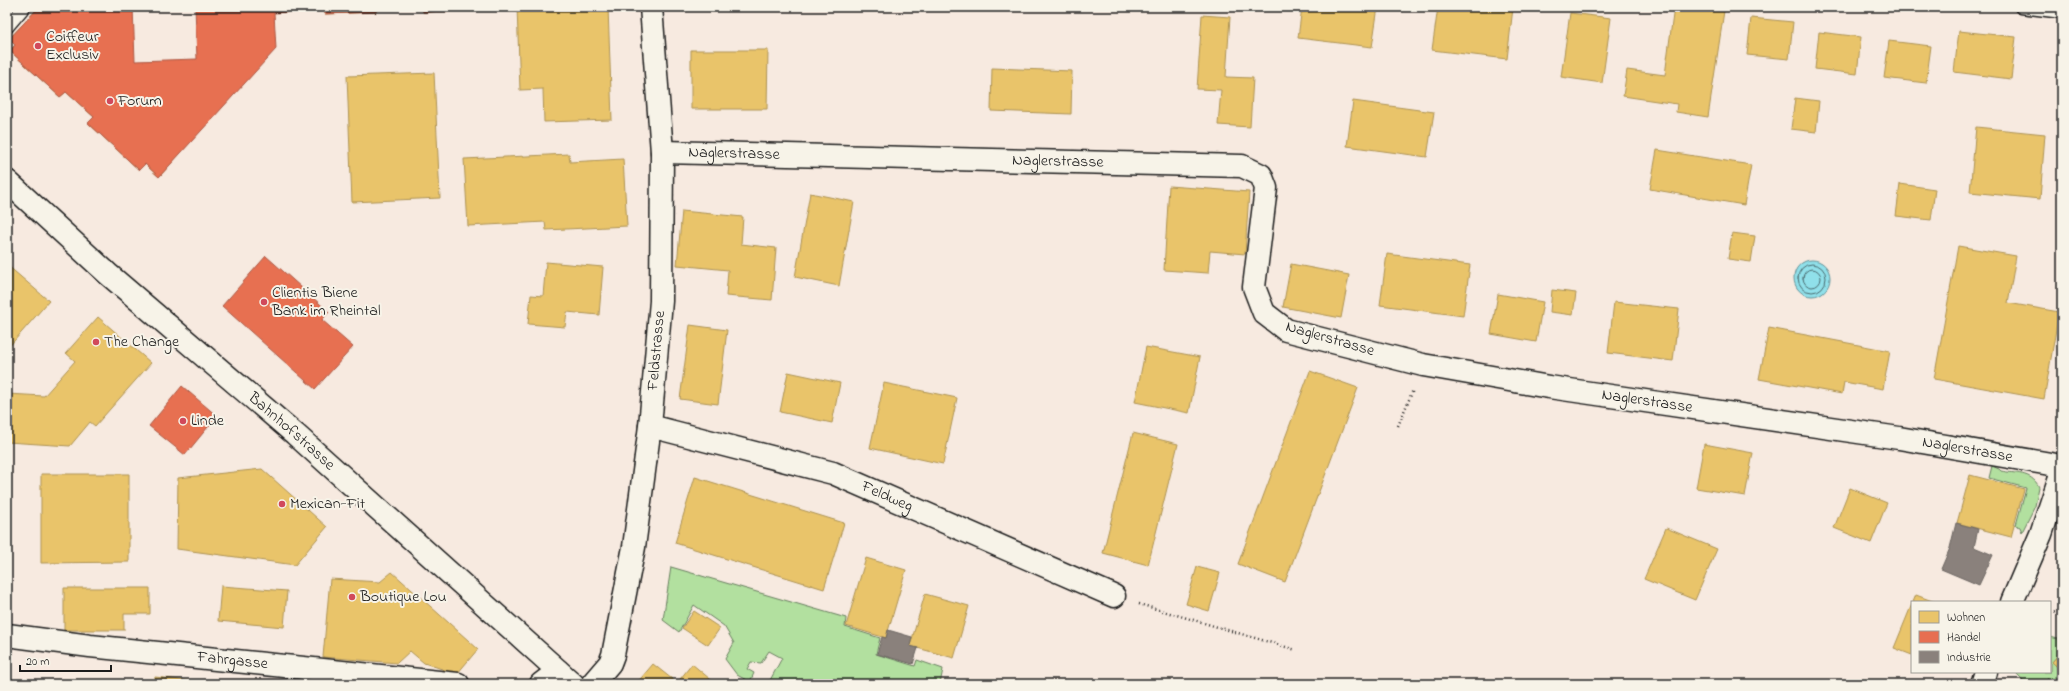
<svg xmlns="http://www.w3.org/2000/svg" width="2069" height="691" viewBox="0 0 2069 691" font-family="'Indie Flower',sans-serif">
  <rect width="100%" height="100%" fill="#f7eae0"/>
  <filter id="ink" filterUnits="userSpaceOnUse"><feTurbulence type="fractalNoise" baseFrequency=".025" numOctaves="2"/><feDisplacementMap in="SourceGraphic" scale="8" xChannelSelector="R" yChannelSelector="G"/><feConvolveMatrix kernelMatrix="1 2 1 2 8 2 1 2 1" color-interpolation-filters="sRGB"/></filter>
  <g filter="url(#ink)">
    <!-- green -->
    <path fill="#b2e09f" stroke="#677e5e" d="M1992,466L1999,469L2001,471C2015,474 2031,471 2039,487L2035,506L2022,532L2020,527L2016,525L2026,488L1989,478Z
      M671,567L846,618L845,627L880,638L876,654L915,666L917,660L943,669L940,684H768L782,658L769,651L761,663L751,662L747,669L754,673L750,682L737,675L725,659L734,643L724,626L694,605L679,632L663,620Z
      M2050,637L2062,640V651L2052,662L2062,671L2057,675L2061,679L2056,684H2027L2017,674L2018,672H2050Z"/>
    <!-- water -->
    <path fill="#90e0ea" stroke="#629298" d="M1794 278a18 18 0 1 1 36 0a18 18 0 1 1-36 0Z"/>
    <!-- homes -->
    <path fill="#e9c46a" stroke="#ac9253" d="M39,7H63L66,9L68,7H77L113,40L107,47L146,83L151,77L193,115L187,121L199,132L159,177L145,164L139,170L88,123L94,117L66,92L60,97L10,51L15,45L9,39Z
      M264,7H287V12L264,13Z
      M325,7H376V12L325,14Z
      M423,7H475V10L423,12Z
      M517,7H608L612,120L544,122L543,89L520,90Z
      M1302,7H1378L1372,47L1298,38Z
      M1438,7L1513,8L1507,59L1432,50Z
      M1674,7H1695L1724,11L1708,117L1676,112L1677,104L1623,96L1627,70L1665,75Z
      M62,12L184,123L147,163L26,51Z
      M1570,13L1611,18L1602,83L1561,77Z
      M1202,15L1230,17L1226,77L1253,78L1250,127L1218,125L1221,90L1197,89Z
      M1751,18L1793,22L1789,59L1747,55Z
      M1959,31L2016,37L2011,79L1954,72Z
      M1819,32L1861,37L1857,74L1815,69Z
      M1889,41L1931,46L1926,83L1884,78Z
      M691,50H768L767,109H691Z
      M992,68L1072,71L1071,114L991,111Z
      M434,73L440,198L352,202L347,76Z
      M1795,98L1819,101L1816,132L1791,129Z
      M1353,101L1434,112L1427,157L1347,146Z
      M1976,127L2045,134L2040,199L1970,192Z
      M1657,150L1751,165L1744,205L1650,189Z
      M569,154L570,162L623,159L627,226L546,230L545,222L468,226L464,159Z
      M1900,184L1935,189L1931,220L1896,216Z
      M1169,186L1249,192L1245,254L1210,251L1208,273L1164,270Z
      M810,193L854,202L839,286L795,277Z
      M682,211L743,217L741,244L776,248L772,300L726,296L728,270L677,265Z
      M1732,233L1755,236L1751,262L1728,259Z
      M1958,246L2016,256L2008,303L2059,312L2044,399L1934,379Z
      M1387,254L1470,265L1463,316L1380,305Z
      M546,262L603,267L599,315L567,312L565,327L528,324L531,295L543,296Z
      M1291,264L1349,275L1341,318L1283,307Z
      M7,265L49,301L7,349Z
      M1552,290L1576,293L1573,315L1550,312Z
      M1498,294L1543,302L1536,342L1491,334Z
      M1614,302L1679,309L1673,361L1608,353Z
      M98,317L151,363L95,426L90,422L70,446L7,442V394L44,396L75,361L66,353Z
      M690,325L727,330L718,404L680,399Z
      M1769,328L1890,351L1883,389L1844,382L1842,394L1759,379Z
      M1146,347L1200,357L1189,413L1135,402Z
      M1310,371L1358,388L1285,582L1238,564Z
      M788,372L840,383L832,423L780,412Z
      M884,383L957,398L943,464L870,448Z
      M1133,433L1178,444L1148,565L1103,553Z
      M1704,444L1753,453L1745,496L1696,488Z
      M262,469L327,527L295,565L177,549L178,478Z
      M41,474H129V562L41,563Z
      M1970,475L2024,489L2011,537L1957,523Z
      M695,477L844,523L824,589L675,543Z
      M1850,488L1887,503L1871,543L1834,528Z
      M1666,528L1717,549L1695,600L1644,579Z
      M866,558L906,570L886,638L846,626Z
      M1197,567L1220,573L1209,611L1186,604Z
      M392,572L478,649L457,674L424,663L410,651L397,663L323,657L330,579L380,582Z
      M221,586L287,591L284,627L218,621Z
      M64,588H150V614H124V630H64Z
      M925,594L969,606L954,658L910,646Z
      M1916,595L1935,602H1913Z
      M1912,604V655L1894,648Z
      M694,611L720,628L708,645L682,628Z
      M2062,651V671L2052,662Z
      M653,664L677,683L692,664L716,684H636Z
      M155,677L206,683V684H155Z"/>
    <!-- shops -->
    <path fill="#e76f51" stroke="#aa5641" d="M39,7H133L135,61L197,59L195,7H287V12L274,13L276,49L159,177L145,164L139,170L88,123L94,117L66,92L60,97L10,51L15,45L9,39Z
      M325,7H376V12L325,14Z
      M423,7H475V10L423,12Z
      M266,256L329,312L322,320L353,347L315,389L222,306Z
      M182,386L217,416L185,455L149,426Z"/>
    <!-- industry -->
    <path fill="#8a817c" stroke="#69635f" d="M1956,523L1978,529L1974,547L1993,555L1979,585L1941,569L1950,548Z
      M888,630L912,637L910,646L918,648L913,664L877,654L882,637L886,638Z"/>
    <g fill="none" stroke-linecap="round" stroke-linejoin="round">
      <!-- shore -->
      <path stroke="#4a6a6e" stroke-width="1" d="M1798 278a14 14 0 1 1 28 0a14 14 0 1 1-28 0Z
        M1803 278a9 9 0 1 1 18 0a9 9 0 1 1-18 0Z"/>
      <defs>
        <path id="lane" d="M2021,7L2062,12
          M7,27L24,7"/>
        <g id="street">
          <path id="s1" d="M662,152L1242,166L1261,175L1266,188L1254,287L1264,313L1286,330L1423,365L1549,387L1899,438L2062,466"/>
          <path id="s2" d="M650,426L833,473L1114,596"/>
          <path d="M2012,602L2041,534L2062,471"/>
          <path id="s3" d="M7,635L90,646L458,684"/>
          <path d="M541,684L558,671"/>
          <path id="s4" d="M592,684L610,663L613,655L634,547L650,426L661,301L662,152L651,7"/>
          <path d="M1982,684L1986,672"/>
        </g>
        <g id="secondary">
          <path id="s5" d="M7,181L108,274L295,434L573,684"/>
        </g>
      </defs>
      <!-- lane casing -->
      <use href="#lane" stroke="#1c1c1c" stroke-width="15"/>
      <!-- street casing -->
      <use href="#street" stroke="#1c1c1c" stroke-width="25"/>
      <!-- secondary casing -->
      <use href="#secondary" stroke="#1c1c1c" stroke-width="25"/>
      <!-- path -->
      <path stroke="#1c1c1c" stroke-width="2.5" stroke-dasharray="1 3" stroke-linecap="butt" d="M1398,426L1413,390
        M1139,604L1296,650
        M2050,613L2062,611
        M2036,684L2062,675"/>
      <!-- lane -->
      <use href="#lane" stroke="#f7f3e8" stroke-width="12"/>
      <!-- street -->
      <use href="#street" stroke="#f7f3e8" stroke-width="22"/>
      <!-- secondary -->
      <use href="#secondary" stroke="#f7f3e8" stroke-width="22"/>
    </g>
  </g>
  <!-- markers -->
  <g fill="#d1495b" stroke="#f7f3e8" stroke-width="1.5">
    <circle cx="38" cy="46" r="4"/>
    <circle cx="110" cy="101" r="4"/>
    <circle cx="264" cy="302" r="4"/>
    <circle cx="96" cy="342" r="4"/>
    <circle cx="183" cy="421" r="4"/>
    <circle cx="282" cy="504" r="4"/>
    <circle cx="352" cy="597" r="4"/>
  </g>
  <g text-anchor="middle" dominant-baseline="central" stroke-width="4" stroke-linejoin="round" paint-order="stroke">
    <!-- poi labels -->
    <g font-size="16" fill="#1c1c1c" stroke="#f7f3e8" text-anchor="start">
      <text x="46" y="37">Coiffeur<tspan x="46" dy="18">Exclusiv</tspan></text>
      <text x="118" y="101">Forum</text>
      <text x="272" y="293">Clientis Biene<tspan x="272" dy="18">Bank im Rheintal</tspan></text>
      <text x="104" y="342">The Change</text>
      <text x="191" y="421">Linde</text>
      <text x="290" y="504">Mexican-Fit</text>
      <text x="360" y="597">Boutique Lou</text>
    </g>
    <!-- street labels -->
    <g font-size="16" fill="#1c1c1c" stroke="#f7f3e8">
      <text stroke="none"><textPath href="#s1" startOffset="72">Naglerstrasse</textPath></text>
      <text stroke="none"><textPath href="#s1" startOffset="396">Naglerstrasse</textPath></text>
      <text transform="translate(1330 339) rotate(16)">Naglerstrasse</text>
      <text stroke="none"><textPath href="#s4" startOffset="344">Feldstrasse</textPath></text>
      <text stroke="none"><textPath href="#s1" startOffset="1139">Naglerstrasse</textPath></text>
      <text stroke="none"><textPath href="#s5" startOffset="379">Bahnhofstrasse</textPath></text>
      <text stroke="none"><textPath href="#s1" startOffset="1463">Naglerstrasse</textPath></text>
      <text stroke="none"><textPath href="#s2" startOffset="248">Feldweg</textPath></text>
      <text stroke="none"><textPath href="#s3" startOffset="227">Fahrgasse</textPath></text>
    </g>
  </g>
  <!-- margin -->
  <rect width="2069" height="691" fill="none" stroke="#f7f3e8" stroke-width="24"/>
  <rect x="12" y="12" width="2045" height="667" fill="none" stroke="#1c1c1c" stroke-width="1.5" filter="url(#ink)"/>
  <!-- legend -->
  <rect x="1911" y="601" width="140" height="72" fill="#f7f3e8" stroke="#9f9d96"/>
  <rect x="1919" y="611" width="20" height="12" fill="#e9c46a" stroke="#9f9d96"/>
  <text x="1947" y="621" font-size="12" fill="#1c1c1c">Wohnen</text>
  <rect x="1919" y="631" width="20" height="12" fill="#e76f51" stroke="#9f9d96"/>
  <text x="1947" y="641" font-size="12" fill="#1c1c1c">Handel</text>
  <rect x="1919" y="651" width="20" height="12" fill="#8a817c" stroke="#9f9d96"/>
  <text x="1947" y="661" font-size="12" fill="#1c1c1c">Industrie</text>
  <!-- scale -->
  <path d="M20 665v6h91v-6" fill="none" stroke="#1c1c1c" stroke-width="2"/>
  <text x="26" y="665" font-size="12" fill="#1c1c1c" stroke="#f7f3e8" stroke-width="3" paint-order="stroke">20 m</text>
</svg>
